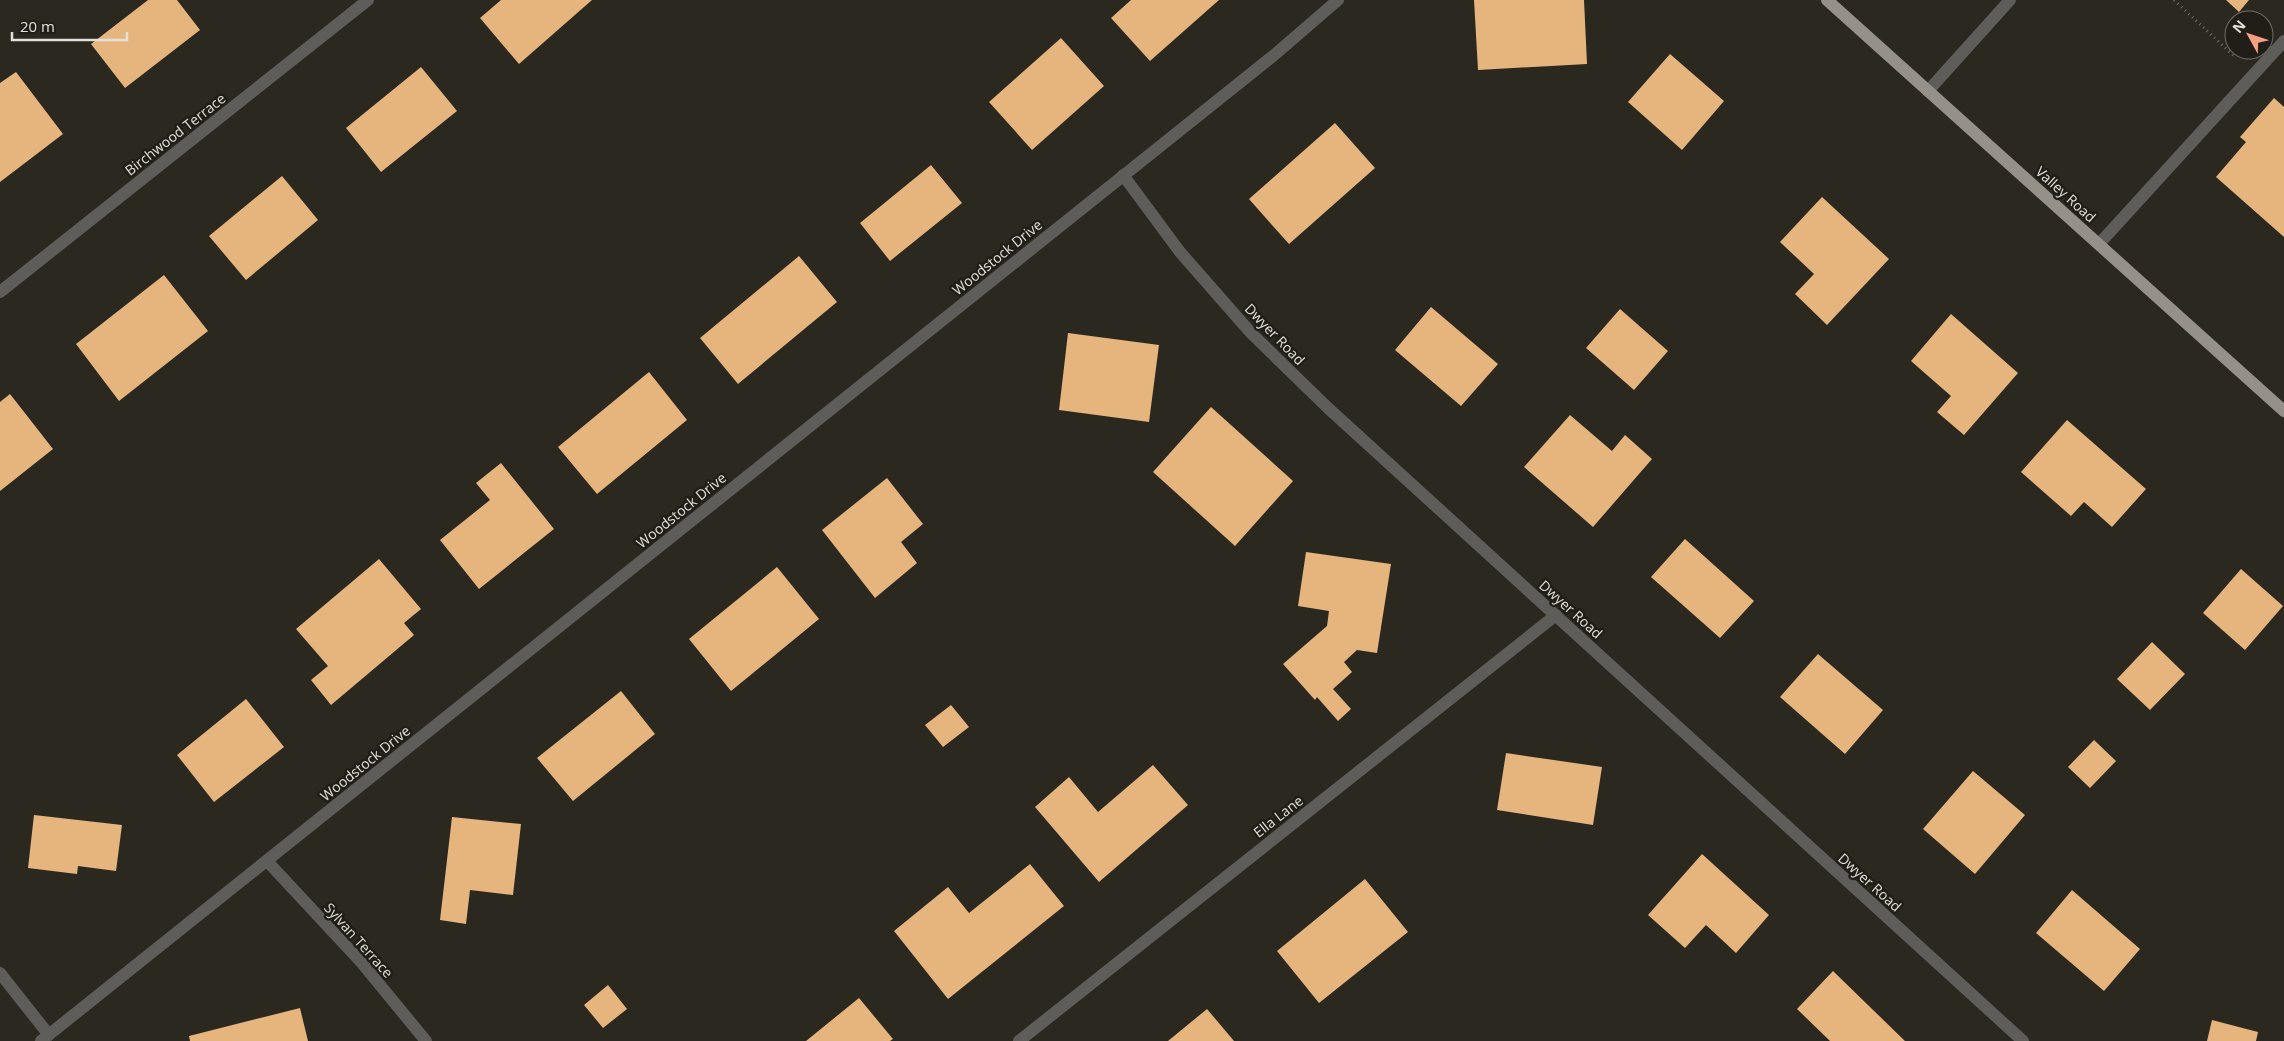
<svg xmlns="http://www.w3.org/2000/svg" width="2284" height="1041" viewBox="0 0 2284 1041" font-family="'Open Sans',sans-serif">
  <rect width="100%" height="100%" fill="#2b2820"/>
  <!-- building -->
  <path fill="#e6b57e" d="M148,0H177L200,30L125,88L91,44Z
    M501,0H592L519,64L480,18Z
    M1131,0H1219L1150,61L1111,18Z
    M1474,0H1584L1587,64L1478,70Z
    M2226,0H2249L2239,12Z
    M1061,38L1104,86L1032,150L989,102Z
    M1670,54L1724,101L1682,150L1628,102Z
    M421,67L457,111L381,172L346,128Z
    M16,72L63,134L0,182V83Z
    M2274,98L2284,107V237L2216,177L2246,142L2240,137Z
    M1335,123L1375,168L1289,244L1249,199Z
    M931,165L962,203L890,261L860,223Z
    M282,176L318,220L246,280L209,236Z
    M1822,197L1889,259L1827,325L1795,294L1814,274L1780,242Z
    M799,256L837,302L738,384L700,338Z
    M164,275L208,331L119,401L76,344Z
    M1431,307L1498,364L1461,406L1395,350Z
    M1620,309L1668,351L1634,390L1586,348Z
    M1951,314L2018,373L1964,435L1937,412L1951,396L1911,361Z
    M1068,333L1159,345L1149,422L1059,410Z
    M649,372L687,420L597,494L558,447Z
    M10,394L53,449L0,491V402Z
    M1211,407L1293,481L1235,546L1153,472Z
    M1570,415L1612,451L1625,435L1652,459L1593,527L1524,467Z
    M2067,420L2146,489L2112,527L2084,502L2071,516L2021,472Z
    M501,463L554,529L479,589L440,540L490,500L476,483Z
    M887,478L923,524L901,542L917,563L875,598L822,530Z
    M1685,539L1754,601L1720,638L1651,577Z
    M1306,552L1391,564L1377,653L1357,650L1344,662L1352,672L1333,689L1351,709L1338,721L1317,697L1315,700L1283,664L1327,626L1329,611L1298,606Z
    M379,559L421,609L404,623L414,635L331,705L311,680L328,666L296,629Z
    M777,567L819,619L731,691L689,639Z
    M2241,569L2283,606L2245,650L2203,613Z
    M2152,642L2185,674L2150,710L2117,679Z
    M1818,654L1883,710L1845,754L1780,697Z
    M621,691L655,734L573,801L537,758Z
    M246,699L284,747L214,802L177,755Z
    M951,705L969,727L943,747L925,725Z
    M2094,740L2116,761L2090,788L2068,767Z
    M1506,753L1602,767L1593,825L1497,810Z
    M1153,765L1188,805L1099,882L1035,807L1069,777L1098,812Z
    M1973,771L2025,815L1975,874L1923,829Z
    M34,815L122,825L116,871L78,866L77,874L28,868Z
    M452,817L521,824L513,895L470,890L466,924L440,920Z
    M1702,854L1769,915L1736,953L1706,925L1685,948L1648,915Z
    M1030,864L1064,906L948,999L894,931L948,887L969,913Z
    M1365,879L1408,932L1319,1003L1277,951Z
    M2072,890L2140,949L2104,991L2036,933Z
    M1833,971L1905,1041H1830L1797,1009Z
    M608,985L627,1009L603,1028L584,1005Z
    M859,998L893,1039L890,1041H806Z
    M300,1008L308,1041H190L189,1036Z
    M1207,1009L1234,1041H1168Z
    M2212,1020L2258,1032L2256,1041H2207Z"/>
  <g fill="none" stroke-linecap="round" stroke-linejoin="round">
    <!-- path -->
    <path stroke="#716e67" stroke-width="3" stroke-dasharray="1 4" stroke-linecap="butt" d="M2174,0L2234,56"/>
    <!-- lane -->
    <path stroke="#5f5d59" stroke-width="12" d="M1928,91L2010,0
      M2099,244L2284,41"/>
    <!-- street -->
    <path stroke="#5f5d59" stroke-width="12" d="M1123,175L1180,252L1251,333L1328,408L2023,1041
      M0,292L368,0
      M267,861L361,962L426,1041
      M0,973L49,1035
      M41,1041L1273,56L1338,0
      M1019,1041L1556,615"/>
    <!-- primary -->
    <path stroke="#959189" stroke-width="12" d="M1827,0L2284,411"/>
  </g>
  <g text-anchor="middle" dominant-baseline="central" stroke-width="5" stroke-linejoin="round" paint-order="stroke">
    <!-- street labels -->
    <g font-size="14" fill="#e2e0db" stroke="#211e17">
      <text transform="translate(175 134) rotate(-38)">Birchwood Terrace</text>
      <text transform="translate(2066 194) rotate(42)">Valley Road</text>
      <text transform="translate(997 257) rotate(-39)">Woodstock Drive</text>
      <text transform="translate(1275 334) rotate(46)">Dwyer Road</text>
      <text transform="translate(681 510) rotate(-39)">Woodstock Drive</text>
      <text transform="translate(1571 609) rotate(42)">Dwyer Road</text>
      <text transform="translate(365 763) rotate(-39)">Woodstock Drive</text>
      <text transform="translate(1278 816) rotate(-38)">Ella Lane</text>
      <text transform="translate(1870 882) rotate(42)">Dwyer Road</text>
      <text transform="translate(359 940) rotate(48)">Sylvan Terrace</text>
    </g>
  </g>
  <!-- north arrow -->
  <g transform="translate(2249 35) rotate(310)"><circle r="24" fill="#211e17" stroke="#6e6c65"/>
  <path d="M0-4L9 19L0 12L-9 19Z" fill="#f39f84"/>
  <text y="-8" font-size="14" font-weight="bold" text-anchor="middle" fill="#e2e0db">N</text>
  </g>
  <!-- scale -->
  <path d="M12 32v8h115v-8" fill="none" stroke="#e2e0db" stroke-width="2.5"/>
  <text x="20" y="32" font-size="15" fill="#e2e0db" stroke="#211e17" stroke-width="4" paint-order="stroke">20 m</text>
</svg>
